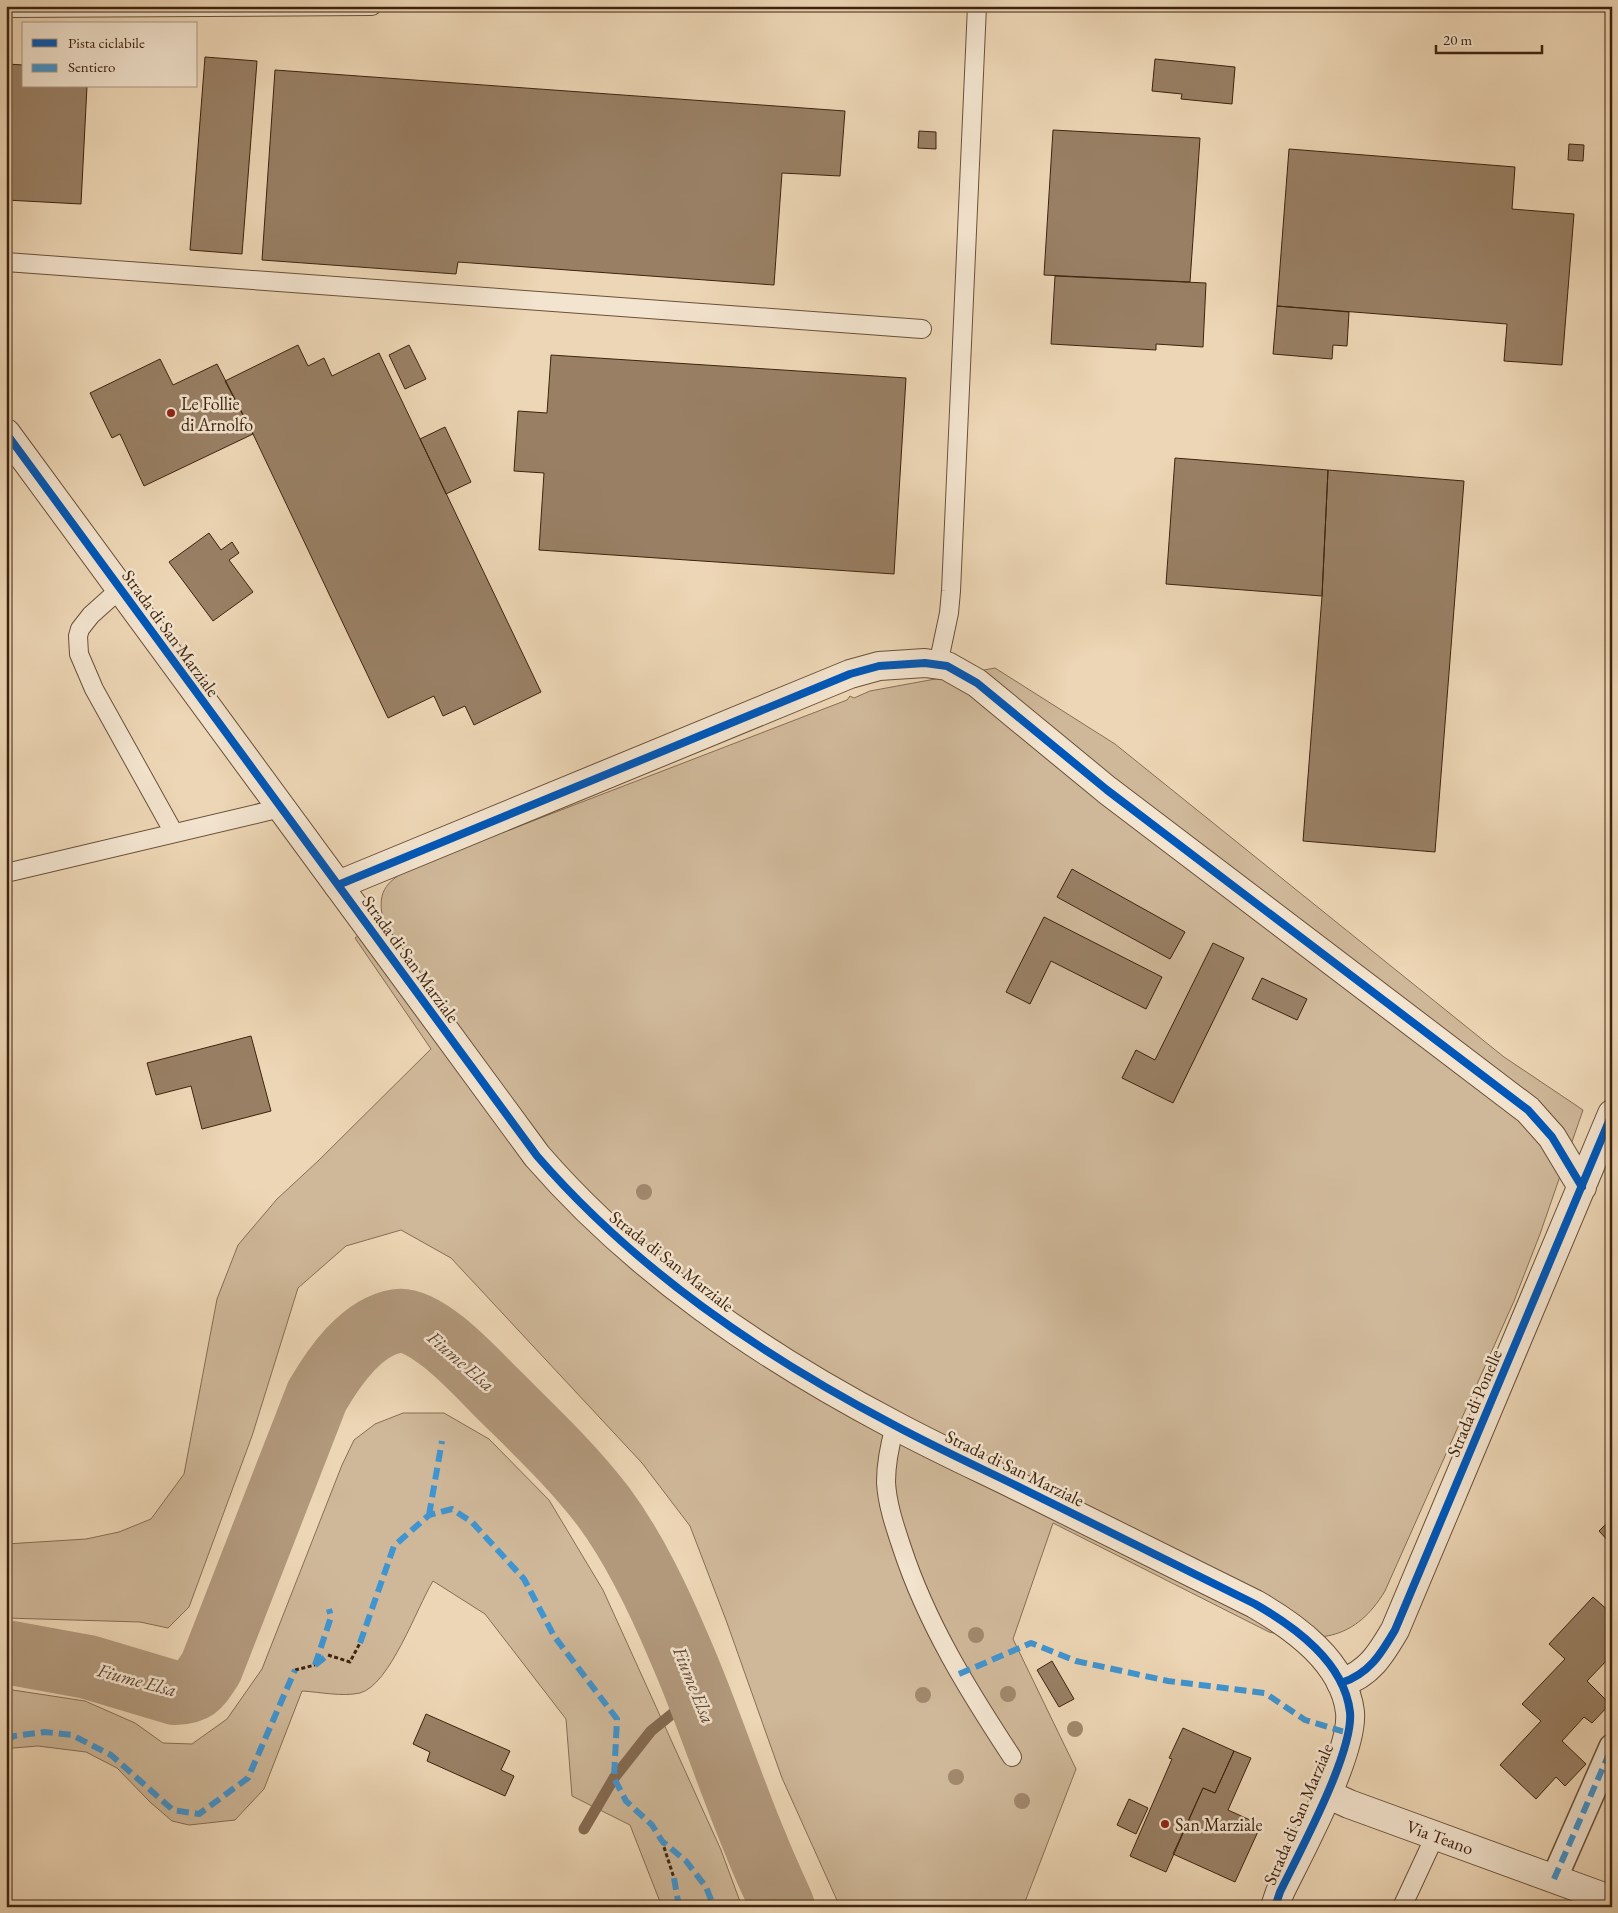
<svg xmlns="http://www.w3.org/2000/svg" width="1618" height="1913" viewBox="0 0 1618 1913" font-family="'EB Garamond',serif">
  <rect width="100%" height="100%" fill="#edd6b5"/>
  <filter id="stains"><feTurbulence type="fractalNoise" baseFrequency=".004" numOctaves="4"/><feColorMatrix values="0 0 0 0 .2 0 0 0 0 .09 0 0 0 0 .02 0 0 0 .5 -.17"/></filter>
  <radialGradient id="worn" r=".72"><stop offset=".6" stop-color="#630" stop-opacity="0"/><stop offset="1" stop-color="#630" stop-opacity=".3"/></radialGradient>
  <!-- green -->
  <path fill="#cfb899" stroke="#866e54" d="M995,668L1115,744L1504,1057L1583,1110L1540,1234L1514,1301L1385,1591C1356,1639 1320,1644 1269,1632L1053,1523L1013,1639L1076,1769L1023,1907H840L782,1778L726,1620L690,1526L642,1463L451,1258L401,1230L346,1246L298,1288L252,1436L189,1607L168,1628L140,1622L6,1618V1544L86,1539L119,1532L151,1519L184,1474L217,1299L238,1245L277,1199L318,1161L431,1049L355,938L383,919C376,889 389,880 413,867L847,700L850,696L854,698L870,691Z
    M403,1413H444L489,1439L549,1500L603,1590L721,1850L742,1907H662L630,1825L572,1796L566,1719L485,1614L433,1581C417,1607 390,1685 360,1693C341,1697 321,1692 302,1691L264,1789L235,1820L189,1825L172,1821L150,1802L117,1768L86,1752L38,1746L13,1748L6,1752V1689L85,1701L135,1723L163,1743L192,1744L227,1719L262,1669L342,1465L354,1440L375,1424Z"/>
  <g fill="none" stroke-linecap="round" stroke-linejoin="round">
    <!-- stream -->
    <path stroke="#846a50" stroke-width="11" d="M584,1829L614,1778L651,1731L698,1693"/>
    <!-- river -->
    <path stroke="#b2997c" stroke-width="64" d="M6,1652L88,1667L175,1693C197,1692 199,1686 211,1668L317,1396C334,1367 361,1327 397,1321C425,1316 475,1371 494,1390C531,1427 571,1464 603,1506C635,1549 659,1600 680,1650C708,1714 729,1781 756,1845C764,1866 774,1886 783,1907"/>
  </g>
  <!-- building -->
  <path fill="#998065" stroke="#3e230e" d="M205,57L257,61L242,254L190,250Z
    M1155,59L1235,67L1232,104L1181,99L1182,94L1152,91Z
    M6,64L24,65V86H87L81,204L6,200Z
    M275,70L845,111L840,176L782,173L774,285L458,262L456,274L262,260Z
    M1053,130L1200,138L1190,282L1044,275Z
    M919,131L936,132V149L918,148Z
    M1569,144L1584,145L1583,161L1568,160Z
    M1289,149L1515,167L1512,209L1574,214L1562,365L1504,361L1507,324L1277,306Z
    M1055,276L1206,283L1203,347L1156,344V350L1051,344Z
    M1277,306L1349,312L1347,346L1333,345L1332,359L1273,354Z
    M298,345L308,366L324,358L332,376L379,353L541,692L474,725L465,706L443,716L434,696L388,718L253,434L225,381Z
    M409,345L426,379L405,389L389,355Z
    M551,355L906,378L894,574L539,550L544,473L514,471L518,411L547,413Z
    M160,359L173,385L217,364L253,434L144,486L120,434L112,438L90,393Z
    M445,427L471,482L446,494L420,439Z
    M1175,458L1328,470L1322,596L1166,584Z
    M1328,470L1464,481L1435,852L1303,841L1322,596Z
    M209,533L221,550L232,542L239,553L229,560L253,592L213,621L169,562Z
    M1072,869L1185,932L1170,959L1057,897Z
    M1044,917L1162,977L1146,1009L1051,961L1030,1004L1006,992Z
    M1213,943L1244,958L1173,1103L1122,1078L1136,1050L1155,1060Z
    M1262,978L1307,999L1297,1020L1252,999Z
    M251,1036L271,1111L202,1129L191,1086L156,1095L147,1063Z
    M1612,1518V1545L1599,1531Z
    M1593,1597L1612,1614V1659L1610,1657L1587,1681L1610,1704L1592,1723L1584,1717L1562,1741L1586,1764L1565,1786L1556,1777L1536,1799L1500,1765L1541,1721L1522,1704L1565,1659L1549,1644Z
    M1052,1661L1074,1699L1059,1707L1037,1670Z
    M426,1714L510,1751L501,1770L514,1776L505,1796L427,1761L430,1752L413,1744Z
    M1183,1728L1234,1751L1215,1793L1203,1788L1166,1872L1130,1856L1172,1759L1169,1758Z
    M1234,1751L1251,1758L1228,1810L1261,1825L1235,1882L1173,1854L1203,1788L1215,1793Z
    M1129,1799L1148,1808L1136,1834L1117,1825Z"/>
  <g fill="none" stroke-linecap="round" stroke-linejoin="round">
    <defs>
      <path id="service" d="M6,8L372,6
        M6,262L922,329
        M120,589L91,615L80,629L78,636L79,654L94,689L174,833
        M938,665L949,613L951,591L977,6
        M6,873L281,808
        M895,1426C890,1444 886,1462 886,1482C887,1504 895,1527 902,1548C927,1624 968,1690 1012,1757
        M1402,1907L1435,1836"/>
      <path id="pedestrian" d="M1554,1879L1612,1747"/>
      <path id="minor" d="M338,885L850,674L879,666L925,663L947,666L977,683L1107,790L1528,1110L1552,1137L1582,1187
        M1341,1683C1369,1674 1381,1654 1395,1630L1612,1114
        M1327,1794L1349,1804L1612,1900"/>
      <path id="tertiary" d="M6,433L537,1156C636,1270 761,1355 894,1425C933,1446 974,1465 1013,1484C1094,1524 1175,1564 1255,1604C1295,1627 1344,1662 1350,1712C1354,1752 1299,1853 1280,1892L1275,1907"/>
    </defs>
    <!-- service casing -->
    <use href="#service" stroke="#6a5038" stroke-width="20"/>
    <!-- pedestrian casing -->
    <use href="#pedestrian" stroke="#6a5038" stroke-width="28"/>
    <!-- minor casing -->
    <use href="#minor" stroke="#6a5038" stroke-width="30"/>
    <!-- tertiary casing -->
    <use href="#tertiary" stroke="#6a5038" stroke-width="30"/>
    <!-- path -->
    <path stroke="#3e230e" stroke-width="3" stroke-dasharray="4 2.5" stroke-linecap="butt" d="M328,1655L350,1662L360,1643
      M295,1670L315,1665
      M662,1841L674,1878"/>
    <!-- service -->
    <use href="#service" stroke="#f3e4cf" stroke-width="18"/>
    <!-- pedestrian -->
    <use href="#pedestrian" stroke="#f3e4cf" stroke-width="25"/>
    <!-- minor -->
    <use href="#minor" stroke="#f3e4cf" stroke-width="28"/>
    <!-- tertiary -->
    <use href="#tertiary" stroke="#f3e4cf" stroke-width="28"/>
    <!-- quiet -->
    <path stroke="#3f95d2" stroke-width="6" stroke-dasharray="12 6" stroke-linecap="butt" d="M429,1515L442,1441
      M360,1643L394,1546L429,1515L452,1509L472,1522L524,1579L554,1636L617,1719L614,1778L626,1801L652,1825L662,1841L686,1861L706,1887L714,1907
      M315,1665L331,1617L329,1609
      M315,1665L328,1655
      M959,1674L1031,1643L1076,1661L1168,1681L1265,1693L1305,1720L1348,1733
      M6,1740L14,1736L45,1732L72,1735L111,1755L173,1810L199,1814L248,1778L295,1670
      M674,1878L679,1907
      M1554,1879L1612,1747"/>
    <defs>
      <path id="cycleway" d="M6,433L537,1156C636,1270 761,1355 894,1425C933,1446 974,1465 1013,1484C1094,1524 1175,1564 1255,1604C1295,1627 1344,1662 1350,1712C1354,1752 1299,1853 1280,1892L1275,1907
        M338,885L850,674L879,666L925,663L947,666L977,683L1107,790L1528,1110L1552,1137L1582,1187
        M1341,1683C1369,1674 1381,1654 1395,1630L1612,1114"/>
    </defs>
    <!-- cycleway casing -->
    <use href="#cycleway" stroke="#f3e4cf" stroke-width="11"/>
    <!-- cycleway -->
    <use href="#cycleway" stroke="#0057b8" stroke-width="8"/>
  </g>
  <!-- trees -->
  <g fill="#a1886c">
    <circle cx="644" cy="1192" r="8"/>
    <circle cx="976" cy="1635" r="8"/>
    <circle cx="1008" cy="1694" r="8"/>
    <circle cx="923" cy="1695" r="8"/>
    <circle cx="1075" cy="1729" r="8"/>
    <circle cx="956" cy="1777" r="8"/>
    <circle cx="1022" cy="1801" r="8"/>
  </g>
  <!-- markers -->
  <g fill="#8f2418" stroke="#f3e4cf" stroke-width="2">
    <circle cx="171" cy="413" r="5"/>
    <circle cx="1165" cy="1824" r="5"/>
  </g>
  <g text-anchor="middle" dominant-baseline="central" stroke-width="5" stroke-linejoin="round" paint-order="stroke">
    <!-- poi labels -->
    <g font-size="18" fill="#3e230e" stroke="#f3e4cf" text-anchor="start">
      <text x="181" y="403">Le Follie<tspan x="181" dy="21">di Arnolfo</tspan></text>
      <text x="1175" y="1824">San Marziale</text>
    </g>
    <!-- street labels -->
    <g font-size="18" fill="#3e230e" stroke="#f3e4cf">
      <text transform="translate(171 633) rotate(54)">Strada di San Marziale</text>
      <text transform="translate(411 959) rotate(54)">Strada di San Marziale</text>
      <text transform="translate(672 1261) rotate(38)">Strada di San Marziale</text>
      <text transform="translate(1474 1403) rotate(-67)">Strada di Ponelle</text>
      <text transform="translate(1015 1468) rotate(26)">Strada di San Marziale</text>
      <text transform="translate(1298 1814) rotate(-67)">Strada di San Marziale</text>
      <text transform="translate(1440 1837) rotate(20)">Via Teano</text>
    </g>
    <!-- water labels -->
    <g font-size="19" font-style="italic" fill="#61462f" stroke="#f3e4cf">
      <text transform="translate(461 1361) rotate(41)">Fiume Elsa</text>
      <text transform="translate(137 1680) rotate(15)">Fiume Elsa</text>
      <text transform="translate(694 1685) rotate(68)">Fiume Elsa</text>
    </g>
  </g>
  <!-- margin -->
  <rect width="1618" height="1913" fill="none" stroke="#edd6b5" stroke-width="25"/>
  <rect x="8" y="8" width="1603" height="1898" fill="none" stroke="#3e230e" stroke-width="2.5"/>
  <rect x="12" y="12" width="1593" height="1888" fill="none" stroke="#3e230e"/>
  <!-- legend -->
  <rect x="22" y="22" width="175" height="65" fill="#f3e4cf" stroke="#ab9782"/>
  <rect x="32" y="39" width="25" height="8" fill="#0057b8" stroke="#ab9782"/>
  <text x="68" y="48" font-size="15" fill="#3e230e">Pista ciclabile</text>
  <rect x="32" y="64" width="25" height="8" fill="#3f95d2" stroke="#ab9782"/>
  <text x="68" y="72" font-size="15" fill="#3e230e">Sentiero</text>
  <!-- scale -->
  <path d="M1436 45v8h106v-8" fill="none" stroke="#3e230e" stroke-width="2.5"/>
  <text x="1443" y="45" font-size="15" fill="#3e230e" stroke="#f3e4cf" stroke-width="4" paint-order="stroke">20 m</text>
  <rect width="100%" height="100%" filter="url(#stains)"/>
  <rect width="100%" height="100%" fill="url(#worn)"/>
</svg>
